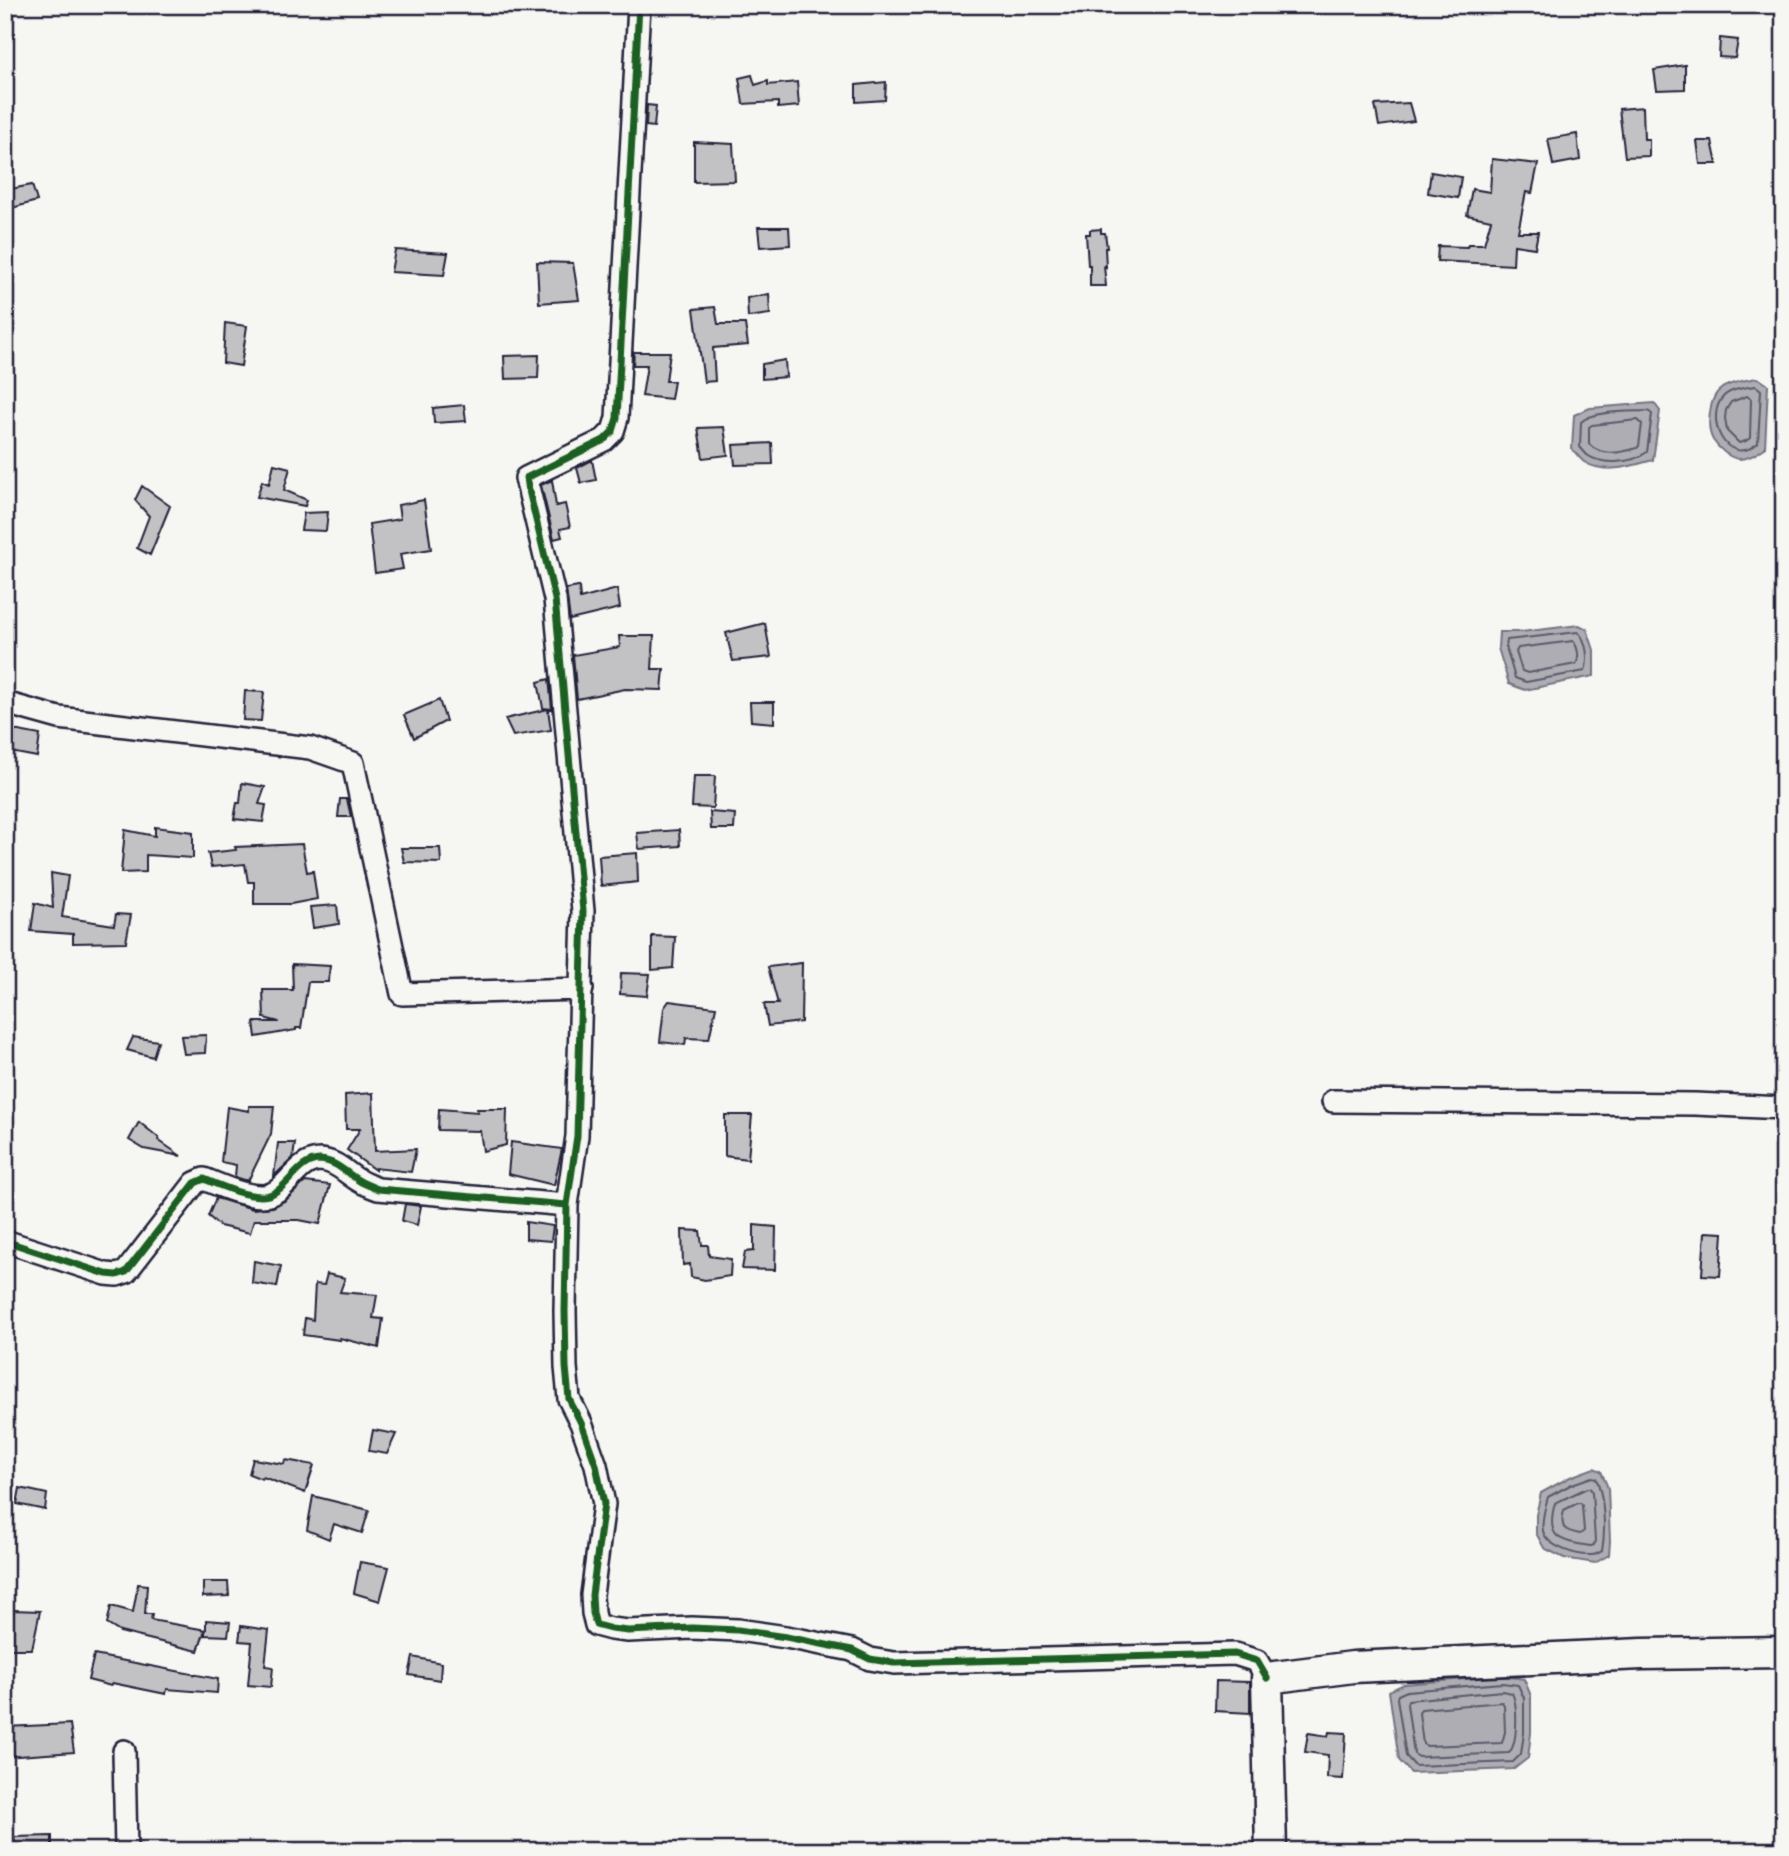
<svg xmlns="http://www.w3.org/2000/svg" width="1789" height="1856" viewBox="0 0 1789 1856" font-family="'Architects Daughter',sans-serif">
  <rect width="100%" height="100%" fill="#f6f6f2"/>
  <filter id="ink" filterUnits="userSpaceOnUse"><feTurbulence type="fractalNoise" baseFrequency=".0143" numOctaves="2"/><feDisplacementMap in="SourceGraphic" scale="14" xChannelSelector="R" yChannelSelector="G"/><feConvolveMatrix kernelMatrix="1 2 1 2 8 2 1 2 1" color-interpolation-filters="sRGB"/></filter>
  <g filter="url(#ink)">
    <!-- water -->
    <path fill="#adadb3" stroke="#757583" stroke-width="2" d="M1758,378L1768,385L1765,448C1757,453 1749,459 1740,459C1730,459 1718,448 1713,440C1706,428 1709,397 1721,389C1730,382 1747,380 1758,378Z
      M1654,403L1660,411L1653,460C1632,466 1605,475 1584,462C1580,459 1576,453 1572,449L1574,415L1590,408Z
      M1579,625L1587,629L1594,650V676L1525,690L1509,684L1498,648L1499,632H1521Z
      M1594,1468L1601,1471L1608,1488L1610,1541L1609,1555L1595,1563L1564,1558L1544,1548L1536,1533V1515L1541,1493L1570,1477Z
      M1503,1676L1524,1679L1531,1696V1733L1528,1758L1514,1769L1411,1773L1399,1760L1389,1691L1404,1684Z"/>
    <g fill="none" stroke-linecap="round" stroke-linejoin="round">
      <!-- shore -->
      <path stroke="#5a5a6b" stroke-width="2" d="M1756,386L1761,390L1758,443C1726,470 1703,416 1724,396C1731,389 1747,387 1756,386Z
        M1747,396L1751,399L1750,438L1746,441L1739,443L1727,431L1725,418L1726,410L1731,402Z
        M1648,411L1652,414L1647,452C1633,463 1603,466 1587,455C1587,455 1580,447 1580,447L1581,422C1593,410 1631,412 1648,411Z
        M1638,420L1642,424L1639,446L1637,448C1621,453 1601,457 1589,444V427L1592,425Z
        M1578,632C1587,641 1589,659 1585,671L1526,682L1515,678L1506,647L1507,640Z
        M1573,641C1578,647 1580,658 1576,664L1528,673L1522,671L1516,652L1518,648Z
        M1592,1477L1596,1478C1604,1496 1606,1531 1602,1551C1598,1553 1596,1555 1592,1555C1577,1556 1547,1547 1543,1531C1541,1521 1545,1507 1548,1497L1572,1484Z
        M1587,1488H1590L1592,1492L1595,1541L1594,1545L1591,1546C1559,1541 1545,1539 1555,1503Z
        M1578,1503H1581L1582,1506L1584,1531L1580,1534C1563,1531 1560,1527 1564,1510Z
        M1502,1683L1518,1685L1524,1698V1733L1521,1754L1513,1762L1415,1766L1406,1756L1397,1698L1398,1695L1407,1691Z
        M1502,1691L1512,1693C1518,1705 1518,1743 1509,1753L1419,1757L1414,1754L1407,1704L1408,1700Z
        M1502,1702L1504,1705L1505,1732L1502,1743L1427,1746L1423,1744L1419,1713L1421,1709Z"/>
    </g>
    <!-- building -->
    <path fill="#c2c2c4" stroke="#22223b" stroke-width="2" d="M1720,38L1738,40L1735,58L1719,57Z
      M1685,65V89L1657,90L1654,70Z
      M752,75L755,85L768,81V85L797,82L799,106L778,108V102L743,104L739,78Z
      M886,82L885,100L856,102V85Z
      M1409,103L1414,121L1379,126L1375,105Z
      M647,105L656,106L654,127L646,126Z
      M1643,107L1644,139H1649V156L1625,157L1619,109Z
      M1577,134L1580,160L1553,165L1548,139Z
      M1697,141H1712L1717,164H1700Z
      M694,142L733,144L735,181L694,182Z
      M1492,159L1538,164L1532,193L1526,192L1518,232H1538L1535,248L1514,245L1513,265L1437,261L1438,246L1467,247L1468,244H1484L1491,220L1467,215L1472,189L1490,192Z
      M1431,172L1461,177L1458,198L1428,193Z
      M32,185L37,201L5,210V190Z
      M758,227H789L790,245L760,247Z
      M1101,229V233H1105L1107,248H1105L1106,267L1104,266L1106,286H1090V265H1088L1086,234H1090V230Z
      M395,250L448,253L444,275L391,272Z
      M537,262L573,263L579,300L539,303Z
      M769,294L770,314L748,317L747,298Z
      M715,307L718,324H745L748,345L713,348L715,381L704,382L694,309Z
      M225,323L247,326L241,366L223,363Z
      M634,352H670L666,381H674L671,399L642,396L647,365H633Z
      M539,355L538,378L505,379L504,356Z
      M785,360L786,377L762,379V364Z
      M464,405L466,421L434,423L433,408Z
      M724,427L728,455L703,458L698,428Z
      M772,443L773,464L735,465L733,445Z
      M592,460L596,480L581,483L577,468Z
      M274,464L290,468L284,490L307,500L305,506L257,497L262,481L269,484Z
      M552,480L556,506L565,504L570,527L560,529L562,537L554,539L541,485Z
      M142,486L170,506L150,555L137,548L149,516L135,500Z
      M424,500L431,549L400,554L403,569L375,573L369,524L400,519L398,505Z
      M328,512L326,531L301,530L304,513Z
      M579,587L580,599L617,589L620,608L570,620L566,589Z
      M765,623L771,657L733,661L726,633Z
      M619,636H654L652,669H664L662,690L625,689L577,699L573,655L620,647Z
      M549,679L552,709L543,708L538,682Z
      M245,691L264,692L261,721L243,720Z
      M439,700L446,721L414,738L404,715Z
      M750,702H774V723L751,721Z
      M548,709L551,730L513,736L505,719Z
      M8,729L40,735L37,757L5,751Z
      M694,776H715L713,808L692,807Z
      M242,783L265,787L259,804L266,805L263,822L234,819L237,803H240Z
      M340,799H347L351,817H338Z
      M710,812L735,814L734,829H711Z
      M155,827L193,832V858L146,855V872L121,873L125,830L155,836Z
      M679,830L680,846L639,849L637,833Z
      M302,844L307,872L313,871L317,899L291,904H254V882H248L245,864L211,867L208,853L236,850L235,847Z
      M401,848H440L441,863L404,862Z
      M637,853L638,882L601,886L599,856Z
      M51,873L68,876L62,917L114,925L116,914L131,915L126,942L73,943V934L31,931L35,903L53,908Z
      M337,905L339,924L313,928L310,907Z
      M652,936L675,937L673,968L652,970Z
      M802,963L801,1022L768,1026L764,1004H778L768,967Z
      M292,964L330,966L328,982H308L301,1028H296V1030L256,1037L254,1022H279L264,1018L263,990H293Z
      M621,973L650,974L647,996L620,994Z
      M669,1001L716,1007L709,1039L686,1038L685,1045L660,1042L664,1008Z
      M206,1035L205,1053L184,1054L181,1036Z
      M133,1037L158,1041L153,1057L127,1050Z
      M373,1093L375,1151L416,1149L411,1172L375,1168V1170L347,1150L360,1129H346L345,1095Z
      M249,1106H274L271,1134L248,1181L235,1177L236,1165L221,1162L227,1107L249,1111Z
      M439,1109L478,1112L477,1109H507L506,1145L483,1151L480,1131L438,1130Z
      M725,1115H752L748,1159L725,1156Z
      M139,1122L159,1138L158,1140L181,1156L144,1149L129,1140Z
      M511,1142L562,1149L554,1185L508,1174Z
      M278,1143H295L293,1158L274,1176Z
      M305,1182L330,1185L320,1224L299,1220H254L250,1233L220,1226L208,1216L216,1198L253,1209L273,1207L286,1200Z
      M405,1204L421,1206L417,1225L402,1221Z
      M526,1222L553,1226L551,1241L526,1239Z
      M754,1225L776,1227L775,1270L742,1269L745,1252L754,1251Z
      M682,1230L700,1231L702,1245H708L709,1256L731,1259L730,1276L705,1280L691,1277L690,1264L683,1265Z
      M1705,1232L1723,1233L1720,1276L1702,1275Z
      M254,1261L281,1266L277,1287L252,1283Z
      M327,1274L345,1278L340,1292L377,1295L373,1318L383,1319L379,1348L340,1338V1340L303,1335L305,1318L313,1320L315,1284L324,1285Z
      M373,1430L396,1434L387,1454L369,1451Z
      M253,1459L284,1464L285,1460L314,1465L305,1493L263,1477L262,1479L249,1474Z
      M20,1488L47,1494L45,1510L17,1504Z
      M313,1496L369,1510L362,1533L334,1524L329,1539L307,1530Z
      M360,1562L389,1567L380,1601L354,1593Z
      M203,1582H228L229,1596L203,1597Z
      M138,1584L147,1585L145,1614H152L151,1620L206,1630V1620L230,1622L228,1636L205,1635V1630L198,1651L120,1632L107,1624L111,1606L133,1612Z
      M13,1610L40,1611L32,1649H8Z
      M241,1626L269,1630L265,1666L273,1667L271,1687L248,1685L252,1642L239,1641Z
      M94,1655L218,1679L217,1693L167,1689L166,1694L112,1683L111,1686L88,1680Z
      M413,1657L441,1663L440,1680L409,1675Z
      M1216,1681L1250,1682V1713L1215,1711Z
      M70,1724L74,1752L5,1757V1727Z
      M1329,1732L1346,1733L1343,1779L1327,1778L1328,1755L1305,1752L1308,1733L1328,1736Z
      M52,1836V1850L16,1851L14,1837Z"/>
    <g fill="none" stroke-linecap="round" stroke-linejoin="round">
      <defs>
        <path id="minor" d="M639,5L617,418L613,431L604,440L526,478L555,599L583,911L577,1136L567,1205L565,1311L566,1367L569,1399L581,1423L596,1465L604,1504L592,1595L593,1613L596,1625L611,1629L628,1631L692,1628L738,1630L786,1637L852,1650L870,1659L894,1663L1235,1654L1257,1661L1267,1678
          M5,703L59,718L310,748L353,763L402,994L582,989
          M1333,1101L1695,1104L1784,1108
          M5,1241L106,1274L117,1275L126,1272L195,1183L204,1179C221,1186 243,1196 262,1196C286,1196 295,1160 320,1160C336,1161 345,1172 358,1180C364,1184 370,1186 378,1189L567,1205
          M124,1751L126,1851"/>
        <path id="secondary" d="M1271,1851L1267,1678L1353,1667L1642,1654L1784,1652"/>
      </defs>
      <!-- minor casing -->
      <use href="#minor" stroke="#22223b" stroke-width="26"/>
      <!-- secondary casing -->
      <use href="#secondary" stroke="#22223b" stroke-width="35"/>
      <!-- minor -->
      <use href="#minor" stroke="#f6f6f2" stroke-width="21"/>
      <!-- secondary -->
      <use href="#secondary" stroke="#f6f6f2" stroke-width="30"/>
      <defs>
        <path id="cycleway" d="M639,5L617,418L613,431L604,440L526,478L555,599L583,911L577,1136L567,1205L565,1311L566,1367L569,1399L581,1423L596,1465L604,1504L592,1595L593,1613L596,1625L611,1629L628,1631L692,1628L738,1630L786,1637L852,1650L870,1659L894,1663L1235,1654L1257,1661L1267,1678
          M5,1241L106,1274L117,1275L126,1272L195,1183L204,1179C221,1186 243,1196 262,1196C286,1196 295,1160 320,1160C336,1161 345,1172 358,1180C364,1184 370,1186 378,1189L567,1205"/>
      </defs>
      <!-- cycleway casing -->
      <use href="#cycleway" stroke="#f6f6f2" stroke-width="11"/>
      <!-- cycleway -->
      <use href="#cycleway" stroke="#1b5e20" stroke-width="7"/>
    </g>
  </g>
  <!-- margin -->
  <rect width="1789" height="1856" fill="none" stroke="#f6f6f2" stroke-width="28"/>
  <rect x="14" y="14" width="1761" height="1828" fill="none" stroke="#22223b" stroke-width="2.5" filter="url(#ink)"/>
</svg>
